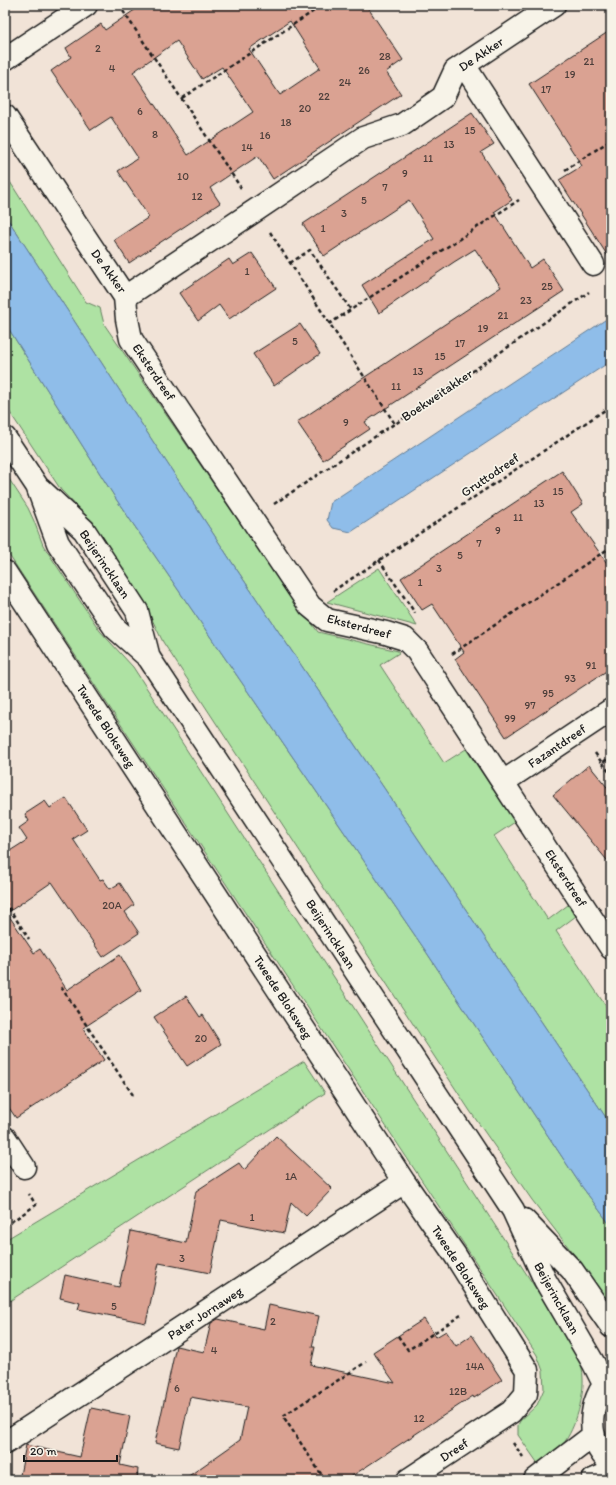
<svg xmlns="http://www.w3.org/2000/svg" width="616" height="1485" viewBox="0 0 616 1485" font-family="Itim,sans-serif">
  <rect width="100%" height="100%" fill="#f1e3d7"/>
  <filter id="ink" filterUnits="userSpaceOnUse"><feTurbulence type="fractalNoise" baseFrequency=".025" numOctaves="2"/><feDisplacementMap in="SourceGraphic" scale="8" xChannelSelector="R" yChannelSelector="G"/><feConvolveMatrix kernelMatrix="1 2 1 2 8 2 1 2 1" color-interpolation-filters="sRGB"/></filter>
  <g filter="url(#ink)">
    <!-- green -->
    <path fill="#aee2a3" stroke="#657f60" d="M5,174L86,302L100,308L104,324L262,555L318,632L398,651L399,653L380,665L444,763L466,749L515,822L494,836L548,920L568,905L576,916L556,931L611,1014V1125L235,567L5,215Z
      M5,323L116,499L425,950L580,1184L611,1226V1307L582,1265L532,1200L470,1111L163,642L142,599L87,517L61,490L5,405Z
      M5,473L28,508L34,521L43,545L100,631L133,667L579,1355C581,1363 583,1370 583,1379C584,1399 574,1433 560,1448C554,1454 546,1459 539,1465L518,1435V1425L520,1421L537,1405L544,1389L543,1371L537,1355L5,549Z
      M379,568L417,626L327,602Z
      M304,1061L325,1093L5,1304V1240Z"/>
    <!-- water -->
    <path fill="#8fbde9" stroke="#617d97" d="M5,215L235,567L611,1125V1226L580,1184L425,950L116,499L5,323Z
      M611,316V361L351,532L333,528L327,520L331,502Z"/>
    <!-- building -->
    <path fill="#daa292" stroke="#1c1c1c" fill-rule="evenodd" d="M142,5H366L403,60L386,72L401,94L273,179L258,156L210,188L220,203L129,263L114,240L149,217L118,171L138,158L111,117L91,130L51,71L71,57L66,48L101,24L105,30ZM290,21L320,68L280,95L249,49ZM177,41L202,79L222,67L253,112L188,155L133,72Z
      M611,30V261L559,180L582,166L529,84Z
      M472,113L494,144L481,152L512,200L494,212L530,268L543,259L564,291L365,422L370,429L323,460L297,422L501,287L475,249L454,262L379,313L362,285L434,239L409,200L324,256L303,224Z
      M252,253L276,288L229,319L219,305L198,321L179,293L229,259L233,265Z
      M300,324L320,354L274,386L253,354Z
      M562,471L583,504L571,512L611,569V668L506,737L455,659L464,652L432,604L422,610L401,578Z
      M589,765L611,792V865L553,795Z
      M66,798L87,830L73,839L100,880L103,879L110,889L120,883L134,905L125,912L139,933L103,957L52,882L7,913L34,953L40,949L67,990L120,955L141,990L83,1028L104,1060L16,1118L5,1102V854L27,840L19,828L29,821L25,814L45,801L50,808Z
      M186,996L200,1017L203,1015L221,1044L187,1066L154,1017Z
      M276,1136L332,1189L306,1216L291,1202L284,1233L221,1220L210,1273L159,1263L146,1323L78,1309L80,1303L60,1298L65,1275L119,1287L131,1231L186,1243L196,1191L239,1163L244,1170Z
      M269,1305L319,1316L312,1347H315L311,1365L395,1383L373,1352L424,1319L436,1337L446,1331L456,1346L472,1335L502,1380L474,1398L473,1396L346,1480H183L240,1440L247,1407L190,1397L179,1448L155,1443L176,1346L204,1352L211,1323L218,1319L264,1329Z
      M91,1408L130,1416L120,1465L138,1469L137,1480H19L26,1445L80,1457Z"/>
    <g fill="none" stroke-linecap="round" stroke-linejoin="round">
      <defs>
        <path id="minor" d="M5,59L86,5
          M464,65L593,264
          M5,116L125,297L256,210L363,138L402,125L443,97L455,71L554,5
          M125,297L127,319L131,339L310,606L327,620L386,633L405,639L417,651L611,948
          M5,572L404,1182L455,1255L527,1370L526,1394L511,1412L408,1480
          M503,782L611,710
          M5,1138L24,1167
          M5,1443L404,1182"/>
        <path id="major" d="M5,438L37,486L58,543L115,628L149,658L513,1210L545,1280L594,1364L604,1384
          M40,489L84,530L137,611L149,658
          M524,1220L572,1270L611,1326
          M611,1376C588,1402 584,1439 611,1464
          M535,1480L594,1435
          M593,1480L611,1472"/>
      </defs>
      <!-- minor casing -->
      <use href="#minor" stroke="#1c1c1c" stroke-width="25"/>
      <!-- major casing -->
      <use href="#major" stroke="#1c1c1c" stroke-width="25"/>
      <!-- path -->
      <path stroke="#1c1c1c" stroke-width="2.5" stroke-dasharray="4 3" stroke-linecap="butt" d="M119,5L241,188
        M182,98L323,5
        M565,170L611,140
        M270,232L395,424L589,292
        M290,263L310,250L351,310
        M329,324L519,200
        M274,504L394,424
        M379,560L415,613
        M333,591L611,406
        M452,654L611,547
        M595,753L602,763L611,756
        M602,763L611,774
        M5,902L29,939
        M61,987L133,1095
        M5,1226L36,1205L29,1194
        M398,1336L408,1350L461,1315
        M513,1443L523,1457
        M325,1480L283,1416L366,1362"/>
      <!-- minor -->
      <use href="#minor" stroke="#f7f3e8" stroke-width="22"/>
      <!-- major -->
      <use href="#major" stroke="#f7f3e8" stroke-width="22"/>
    </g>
  </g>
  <g text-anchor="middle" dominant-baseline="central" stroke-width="3.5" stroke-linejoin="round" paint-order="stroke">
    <!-- number labels -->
    <g font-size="11" fill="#4c3e3a">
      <text x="98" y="48">2</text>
      <text x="385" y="56">28</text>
      <text x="589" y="61">21</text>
      <text x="112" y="68">4</text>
      <text x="364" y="70">26</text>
      <text x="570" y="74">19</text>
      <text x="345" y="82">24</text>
      <text x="546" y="89">17</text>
      <text x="324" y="96">22</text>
      <text x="305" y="108">20</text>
      <text x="140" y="111">6</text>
      <text x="286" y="122">18</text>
      <text x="470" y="130">15</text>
      <text x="155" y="134">8</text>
      <text x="265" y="135">16</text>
      <text x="449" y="144">13</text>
      <text x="247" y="147">14</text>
      <text x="428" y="158">11</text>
      <text x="405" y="173">9</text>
      <text x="183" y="176">10</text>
      <text x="385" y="187">7</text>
      <text x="197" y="196">12</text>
      <text x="364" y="200">5</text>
      <text x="344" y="213">3</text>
      <text x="323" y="228">1</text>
      <text x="247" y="271">1</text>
      <text x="547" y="286">25</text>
      <text x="526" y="300">23</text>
      <text x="503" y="315">21</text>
      <text x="483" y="328">19</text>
      <text x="295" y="341">5</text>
      <text x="460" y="343">17</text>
      <text x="440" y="356">15</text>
      <text x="418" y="371">13</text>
      <text x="396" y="386">11</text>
      <text x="346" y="422">9</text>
      <text x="558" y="491">15</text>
      <text x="539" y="503">13</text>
      <text x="518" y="517">11</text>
      <text x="498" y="530">9</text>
      <text x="479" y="543">7</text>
      <text x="460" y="555">5</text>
      <text x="439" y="568">3</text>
      <text x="420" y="582">1</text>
      <text x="591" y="665">91</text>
      <text x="570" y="678">93</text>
      <text x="548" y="693">95</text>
      <text x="530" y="705">97</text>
      <text x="510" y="718">99</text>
      <text x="112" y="905">20A</text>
      <text x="201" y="1038">20</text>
      <text x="291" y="1176">1A</text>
      <text x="252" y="1217">1</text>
      <text x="182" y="1258">3</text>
      <text x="114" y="1306">5</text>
      <text x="273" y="1321">2</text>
      <text x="214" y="1350">4</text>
      <text x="475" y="1366">14A</text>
      <text x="177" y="1388">6</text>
      <text x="458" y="1391">12B</text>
      <text x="419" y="1418">12</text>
    </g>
    <!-- street labels -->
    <g font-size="13" fill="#1c1c1c" stroke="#f7f3e8">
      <text transform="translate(481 54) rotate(-34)">De Akker</text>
      <text transform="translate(109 271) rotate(54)">De Akker</text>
      <text transform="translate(154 372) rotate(56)">Eksterdreef</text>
      <text transform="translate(437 395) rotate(-34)">Boekweitakker</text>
      <text transform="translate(490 475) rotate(-34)">Gruttodreef</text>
      <text transform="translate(105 564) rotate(56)">Beijerincklaan</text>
      <text transform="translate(359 626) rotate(15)">Eksterdreef</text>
      <text transform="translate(106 726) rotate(57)">Tweede Bloksweg</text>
      <text transform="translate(557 746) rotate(-34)">Fazantdreef</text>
      <text transform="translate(566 878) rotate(57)">Eksterdreef</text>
      <text transform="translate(331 934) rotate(57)">Beijerincklaan</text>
      <text transform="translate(283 997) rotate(57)">Tweede Bloksweg</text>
      <text transform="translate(461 1267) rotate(57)">Tweede Bloksweg</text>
      <text transform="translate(557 1298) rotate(61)">Beijerincklaan</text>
      <text transform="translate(205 1313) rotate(-33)">Pater Jornaweg</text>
      <text transform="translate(454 1450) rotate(-33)">Dreef</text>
    </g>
  </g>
  <!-- margin -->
  <rect width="616" height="1485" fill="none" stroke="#f7f3e8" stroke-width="20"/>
  <rect x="10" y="10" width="596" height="1465" fill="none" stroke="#1c1c1c" stroke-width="1.5" filter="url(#ink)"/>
  <!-- scale -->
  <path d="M24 1455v6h93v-6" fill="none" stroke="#1c1c1c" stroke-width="2"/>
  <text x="30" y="1455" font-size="12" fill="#1c1c1c" stroke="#f7f3e8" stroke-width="3" paint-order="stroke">20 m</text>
</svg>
